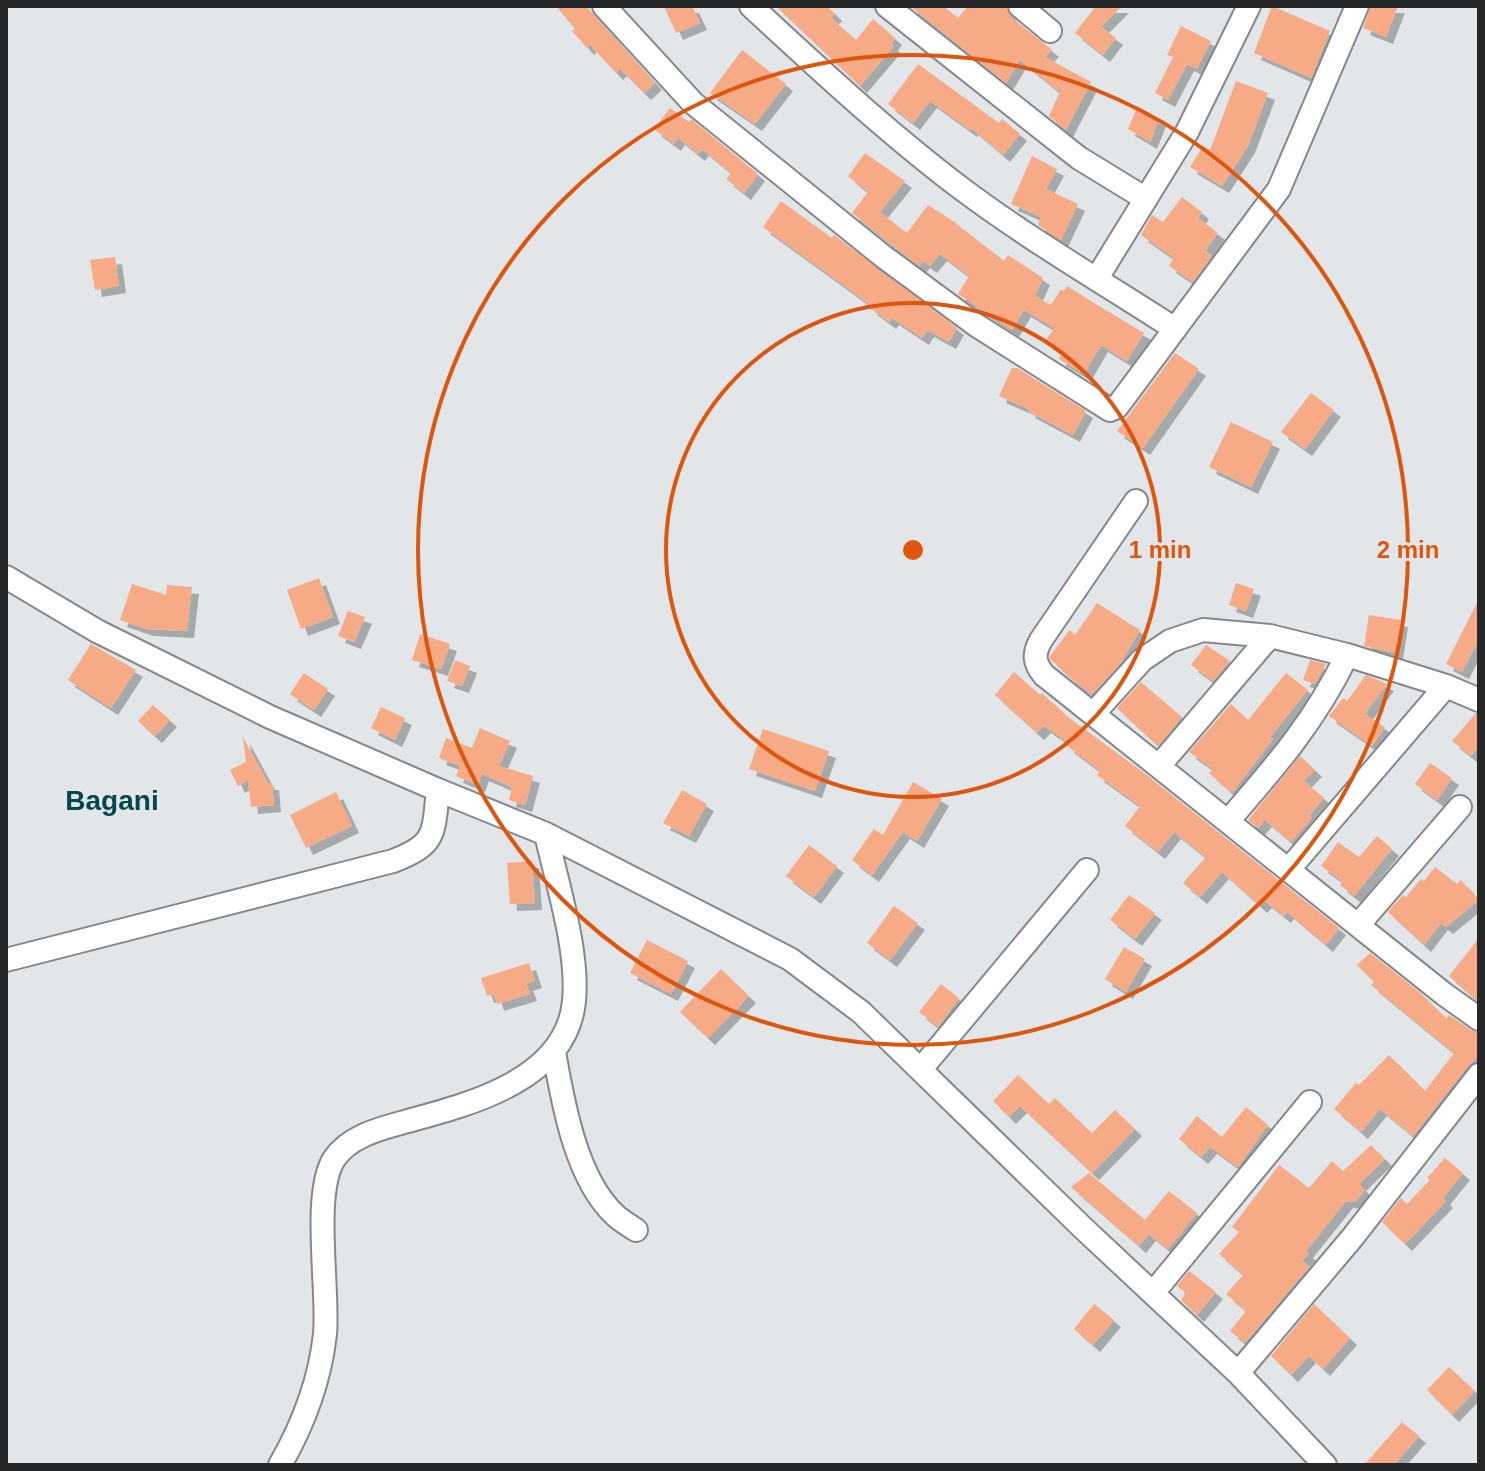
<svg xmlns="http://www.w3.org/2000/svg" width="1485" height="1471" viewBox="0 0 1485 1471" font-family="Helvetica,sans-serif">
  <defs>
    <filter id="shadow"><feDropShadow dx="7" dy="7" stdDeviation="0" flood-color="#0004"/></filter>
  </defs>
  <rect width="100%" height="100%" fill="#e2e6e8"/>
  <!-- building -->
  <path fill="#f6aa86" filter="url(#shadow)" d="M556,6H586L655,83L644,93L620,69L616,73L590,45L587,48L572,31L575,29Z
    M664,6H692L700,23L676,33Z
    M776,6H827L835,14L831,18L856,40L873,19L895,38L891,44L894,46L860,86Z
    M910,6H943L958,18L968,6H1006L1011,17L1052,50L1045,57L1091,82L1066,130L1049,116L1063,85L1058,91L1020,60L1006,83Z
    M1096,6H1122L1101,27L1116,38L1103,55L1075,33Z
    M1272,6L1330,31L1311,78L1254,53Z
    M1371,6H1398L1386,37L1363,28Z
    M1181,26L1211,41L1197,69L1187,64L1168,100L1155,93L1173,57L1167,55Z
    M742,50L786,84L755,124L710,93Z
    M918,64L999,123L1002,119L1020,134L1003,155L971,128L970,130L930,101L913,123L888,104Z
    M1236,81L1268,93L1248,146L1222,186L1190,167L1203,146L1210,150Z
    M670,108L689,122L691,119L758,174L744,193L726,179L731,173L702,149L698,154L678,138L674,144L654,129Z
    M1136,110L1159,119L1150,142L1128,129Z
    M865,153L905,181L880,212L907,233L928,205L953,221L1004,261L1008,255L1043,278L1035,296L1051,305L1061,289L1064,291L1067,286L1104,309L1144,333L1127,361L1101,345L1084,374L1059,359L1062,352L1045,342L1054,328L1024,310L1012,330L958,294L969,276L940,254L930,266L923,261L919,266L893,246L852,213L868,192L848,176Z
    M1032,156L1057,169L1046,189L1078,204L1061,240L1038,225L1041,217L1011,204Z
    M1182,197L1202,212L1198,218L1218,233L1205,251L1212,256L1193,282L1169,266L1174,258L1141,235L1152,215L1163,222Z
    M781,201L832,238L834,235L957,328L949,342L927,330L922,338L892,318L889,322L870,308L872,306L763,227Z
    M115,257L119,286L95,290L90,260Z
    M1175,353L1199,369L1143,448L1117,431Z
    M1012,368H1017L1086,411L1073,435L1028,411L1029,409L999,396Z
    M1311,393L1334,410L1305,449L1281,432Z
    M1231,422L1273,442L1251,487L1209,467Z
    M319,578L333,617L301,629L287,590Z
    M1236,583L1254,589L1246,611L1229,605Z
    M132,584L166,595L167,585L192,587L187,631L146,629L120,620Z
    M1479,599V639L1462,672L1446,664Z
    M1097,603L1140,630L1120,664L1092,694L1074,681L1050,659V656L1070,630L1075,635Z
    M348,611L365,617L354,642L338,636Z
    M1369,615L1401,620L1396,653L1364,646Z
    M420,634L450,644L441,669L412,660Z
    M91,644L136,670L111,708L68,680Z
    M1206,645L1230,661L1213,681L1191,665Z
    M455,660L470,666L462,686L447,681Z
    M1310,660L1326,664L1315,684L1303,680Z
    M1014,672L1040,695L1042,693L1068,717L1144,773L1339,928L1326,945L1287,912L1284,916L1265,901L1260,906L1222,872L1200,897L1183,883L1206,857L1174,832L1158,852L1125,826L1140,806L1097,775L1100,771L1067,746L1069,743L1044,726L1037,733L995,695Z
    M304,673L328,689L314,710L290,694Z
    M1286,673L1308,690L1270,737L1273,739L1232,793L1209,773L1213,769L1189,752L1231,704L1248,720Z
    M1366,675L1387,684L1365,714L1385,727L1372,746L1329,716L1343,698L1347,701Z
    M1141,682L1182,717L1158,746L1117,708Z
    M153,705L170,720L155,736L138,721Z
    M381,707L405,718L395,740L371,728Z
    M1476,713L1479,714V746L1471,756L1452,741Z
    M480,728L510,741L499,766L533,776L525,805L509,800L512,787L482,774L478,785L456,776L460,766L439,758L446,738L472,748Z
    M763,729L829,751L815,791L749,769Z
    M243,737L268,783H272L274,805L251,807L248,780L238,786L230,770L246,762Z
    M1300,756L1315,770L1304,781L1324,798L1309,816L1312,818L1291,842L1265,820L1258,828L1248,820Z
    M1430,763L1452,778L1437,800L1415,784Z
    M913,782L942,799L917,841L903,832L872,875L852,860L874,829L883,835Z
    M682,790L707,804L689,836L663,823Z
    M336,792L352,826L306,848L290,815Z
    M1377,836L1392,849L1354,896L1340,885L1342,881L1321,866L1338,842L1359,857Z
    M809,845L837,866L814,897L786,876Z
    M532,861L535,903L510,904L507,863Z
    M1435,867L1457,884L1461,880L1479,900L1446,927L1441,923L1424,945L1388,912L1403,895L1406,897L1421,879L1424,881Z
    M1129,895L1155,913L1135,939L1110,920Z
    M894,906L918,923L890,960L867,943Z
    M1479,938V1002L1449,976Z
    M647,940L688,961L671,994L630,973Z
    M1124,947L1145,959L1126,992L1105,979Z
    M1370,953L1418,991L1446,1018L1449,1015L1471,1030L1479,1033V1056L1468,1066L1413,1136L1380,1109L1361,1132L1334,1109L1356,1083L1359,1085L1389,1055L1425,1091L1454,1053L1371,985L1374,982L1357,965Z
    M529,963L535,981L526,984L530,994L497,1004L494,994L487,996L481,978Z
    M721,969L749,996L708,1038L680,1012Z
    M941,984L959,998L938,1027L919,1012Z
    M1018,1075L1049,1104L1055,1098L1092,1133L1115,1110L1135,1129L1092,1173L1020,1106L1009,1117L993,1101Z
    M1246,1107L1268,1125L1238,1167L1210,1147L1201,1157L1179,1139L1197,1116L1222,1137Z
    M1371,1145L1385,1159L1359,1184L1365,1190L1355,1202L1346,1201L1306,1251L1309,1254L1302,1261L1309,1267L1245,1343L1230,1331L1246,1311L1226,1294L1243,1275L1219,1254L1239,1232L1232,1227L1279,1165L1309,1188L1332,1161L1343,1171Z
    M1445,1158L1463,1173L1443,1198L1446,1201L1405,1244L1382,1222L1401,1198L1407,1204L1430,1180L1427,1178Z
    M1089,1173L1145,1220L1169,1191L1197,1213L1168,1249L1149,1234L1139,1246L1071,1187Z
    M1189,1271L1216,1292L1197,1315L1181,1300L1186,1293L1177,1286Z
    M1094,1304L1114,1320L1093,1345L1074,1329Z
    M1314,1304L1350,1338L1323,1369L1309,1356L1291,1375L1271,1356Z
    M1449,1367L1475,1391L1452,1415L1427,1390Z
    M1402,1422L1419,1436L1394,1465H1364Z"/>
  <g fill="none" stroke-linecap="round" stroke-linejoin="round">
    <defs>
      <path id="minor" d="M604,6L693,103L884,257L976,325L1110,410L1117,407L1279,189L1357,6
        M751,6C819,69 888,133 962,189C1030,240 1104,283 1175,329
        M887,6L1079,158L1146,199
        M1020,6L1050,31
        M1097,278L1187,132L1249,6
        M1136,501L1041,640C1033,654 1034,663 1044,675L1444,994L1479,1019
        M6,577L97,631L270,717L438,790L546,834L790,959L861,1012L1083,1228L1238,1373L1325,1465
        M1093,714L1142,660L1170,641L1203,630L1270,636L1347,655L1446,686L1479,700
        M1159,766L1270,636
        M1228,821C1275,767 1316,720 1347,655
        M1289,869L1446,686
        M1359,924L1460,807
        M6,960L393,861C437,844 433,834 438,790
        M554,1052C563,1103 576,1179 615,1215C621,1221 629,1225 636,1230
        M921,1069L1087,870
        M1153,1293L1310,1102
        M1238,1373L1352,1238L1479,1075
        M280,1465C303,1425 320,1380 325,1334C329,1290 312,1194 334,1159C350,1135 383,1128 408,1121C471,1104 567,1079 574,1001C579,952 557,883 546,834"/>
    </defs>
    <!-- minor casing -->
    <use href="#minor" stroke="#85878a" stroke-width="26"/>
    <!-- minor -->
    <use href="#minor" stroke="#fff" stroke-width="22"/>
  </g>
  <!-- distance rings -->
  <g fill="none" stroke="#de560d" stroke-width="4">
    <circle cx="913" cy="550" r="247"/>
    <circle cx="913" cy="550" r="495"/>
  </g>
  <g text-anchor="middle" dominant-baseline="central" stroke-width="6" stroke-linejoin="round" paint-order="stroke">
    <!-- neighbourhood labels -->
    <g font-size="28" font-weight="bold" fill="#06474e" stroke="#e2e6e8">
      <text x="112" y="800">Bagani</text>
    </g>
  </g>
  <circle cx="913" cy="550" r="12" fill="#de560d" stroke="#e2e6e8" stroke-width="4"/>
  <g font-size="24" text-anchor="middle" font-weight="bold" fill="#de560d" stroke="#e2e6e8" stroke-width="6" stroke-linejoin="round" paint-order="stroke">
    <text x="1160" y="558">1 min</text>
    <text x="1408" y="558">2 min</text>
  </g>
  <!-- border -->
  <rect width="1485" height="1471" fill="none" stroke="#262728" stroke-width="16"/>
</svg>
